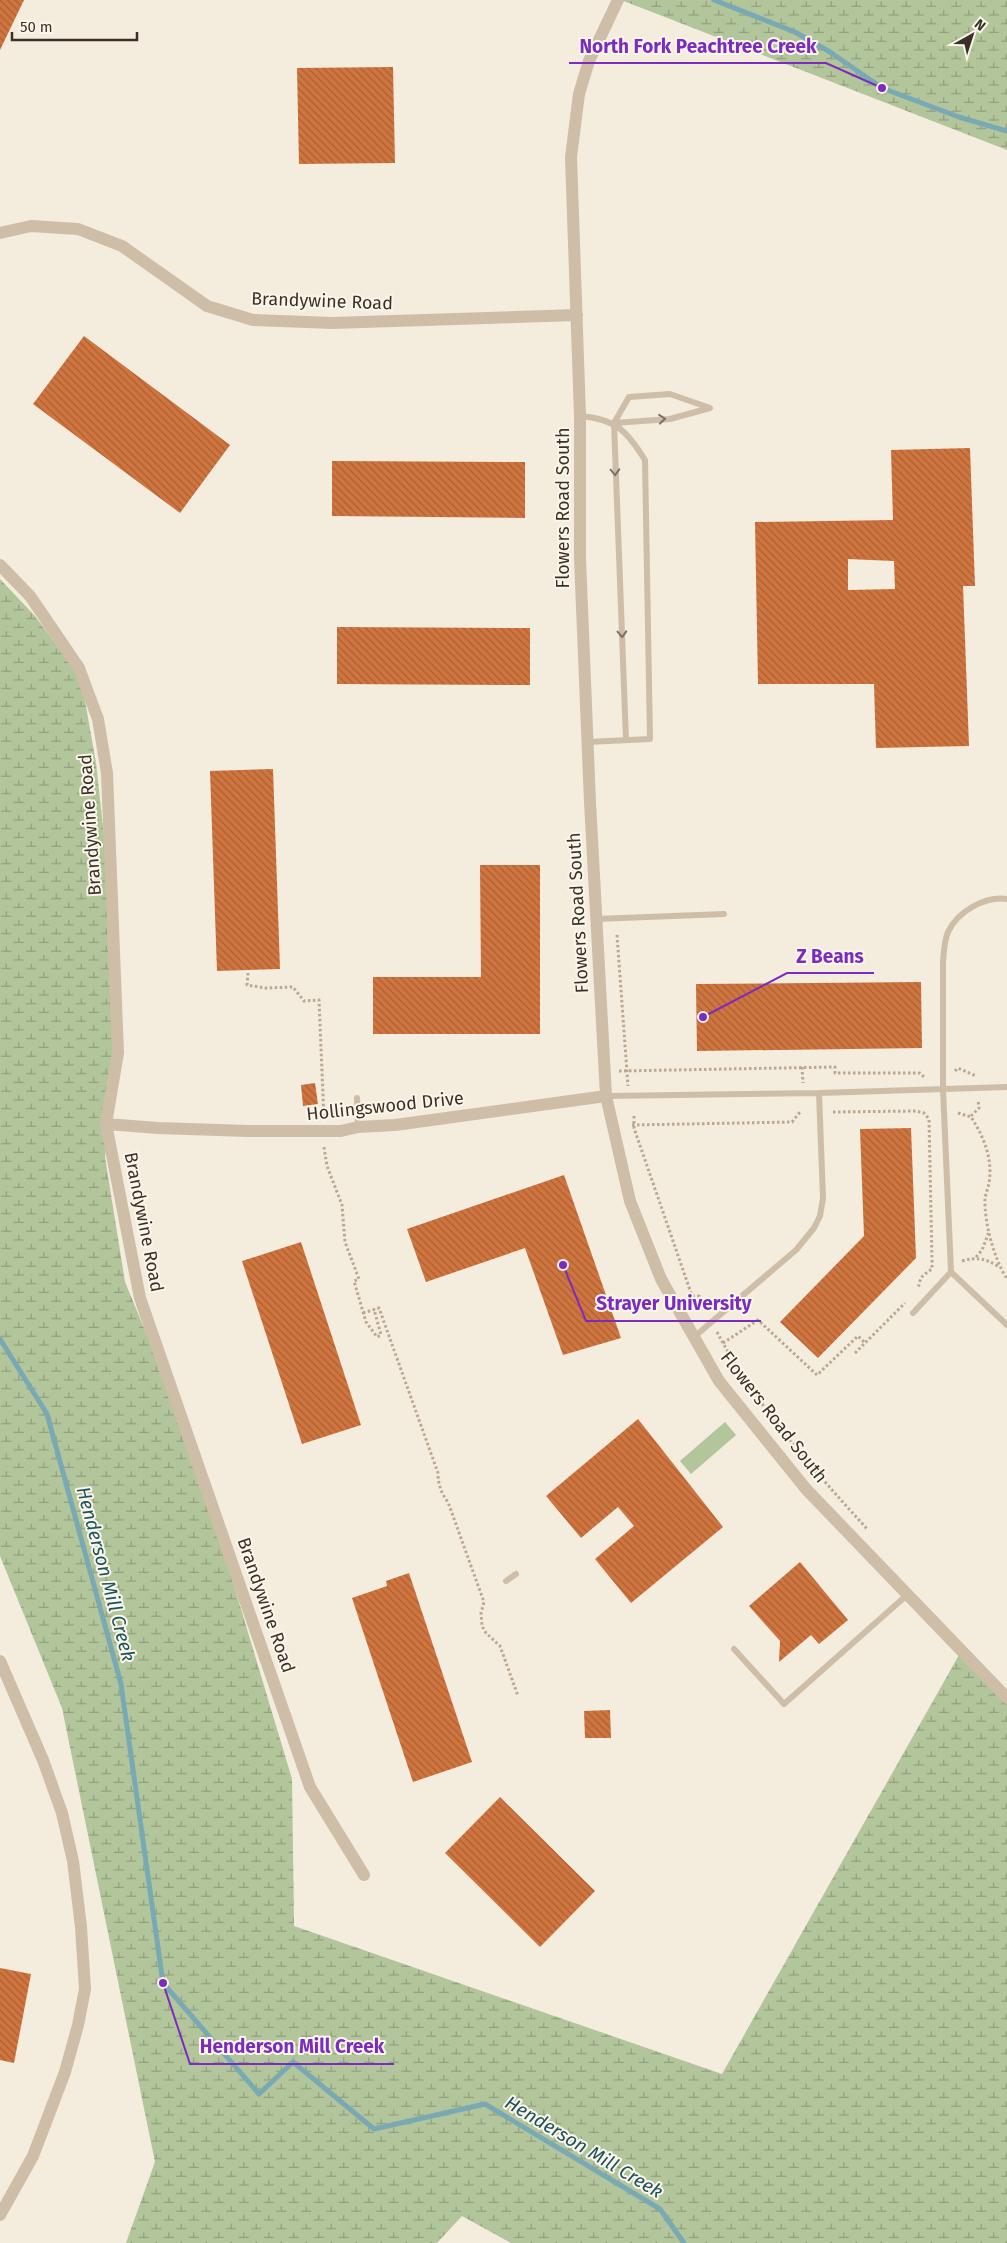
<svg xmlns="http://www.w3.org/2000/svg" width="1007" height="2243" viewBox="0 0 1007 2243" font-family="'Fira Sans',sans-serif">
  <defs>
    <pattern id="wetland-marsh" width="20" height="14" patternUnits="userSpaceOnUse" patternTransform="scale(1.25)"><rect width="20" height="14" fill="#b2c59b"/><path d="M1 5h8M5 5V1M11 12h8M15 12V8" fill="none" stroke="#92a07e"/></pattern>
    <pattern id="building-back-hatch" width="6" height="6" patternUnits="userSpaceOnUse" patternTransform="scale(1.25)"><rect width="6" height="6" fill="#d0753f"/><path d="M-1 5l2 2M0 0l6 6M5-1l2 2" fill="none" stroke="#aa6035"/></pattern>
  </defs>
  <rect width="100%" height="100%" fill="#f4ecdd"/>
  <!-- wetland -->
  <path fill="url(#wetland-marsh)" d="M621,0H1007V150Z
    M0,579L35,616L81,678L96,763L109,881L115,1055L105,1157L125,1282L190,1439L292,1779L294,1926L722,2074L963,1648L1007,1693V2243H511L462,2216L437,2243H126L155,2162L62,1708L0,1556Z"/>
  <!-- pitch -->
  <path fill="#b2c59b" d="M725,1422L736,1435L691,1474L680,1461Z"/>
  <g fill="none" stroke-linecap="round" stroke-linejoin="round">
    <!-- stream -->
    <path stroke="#79aab4" stroke-width="5" d="M714,0L795,32L830,52L882,88L959,117L1007,131
      M0,1339L47,1414L121,1684L163,1983L259,2094L293,2062L374,2129L485,2104L660,2209L684,2243"/>
  </g>
  <!-- building -->
  <path fill="url(#building-back-hatch)" fill-rule="evenodd" d="M0,0H24L0,50Z
    M393,67L395,163L299,164L297,68Z
    M84,336L230,445L180,513L33,404Z
    M970,448L975,586H963L969,746L876,748L874,684H758L755,522L893,520L891,450ZM848,559L894,561L895,589L848,590Z
    M332,461L525,462V518L332,516Z
    M337,627L530,628V685L337,684Z
    M273,769L280,969L217,971L210,771Z
    M480,865H540V1034H373V977H481Z
    M921,982L922,1048L697,1051L696,984Z
    M315,1083L318,1104L303,1106L301,1085Z
    M911,1128L916,1258L818,1358L780,1322L864,1236L860,1129Z
    M564,1175L621,1338L563,1355L525,1248L426,1282L407,1229Z
    M301,1242L361,1425L302,1444L242,1261Z
    M638,1419L723,1527L631,1603L595,1559L634,1526L618,1507L581,1538L546,1496Z
    M800,1562L848,1620L819,1644L811,1635L779,1662L780,1641L749,1606Z
    M409,1573L472,1762L413,1782L352,1598L387,1586L386,1581Z
    M610,1710L611,1738H585L584,1711Z
    M500,1797L595,1891L540,1947L445,1853Z
    M0,1968L31,1974L14,2063L0,2060Z"/>
  <g fill="none" stroke-linecap="round" stroke-linejoin="round">
    <!-- path -->
    <path stroke="#baa891" stroke-width="3" stroke-dasharray="2.5 2.5" stroke-linecap="butt" d="M617,935L628,1086
      M248,973L247,985L265,988L293,987L304,1001L319,1000L324,1119
      M802,1067L803,1083
      M619,1071L835,1067V1073H920L924,1077
      M955,1071L958,1068L976,1076
      M833,1112L916,1111L924,1113L929,1119L932,1261V1269C919,1278 921,1277 918,1289
      M958,1113L971,1117C984,1137 993,1159 989,1183C988,1188 986,1193 985,1198C984,1222 994,1259 1007,1279
      M634,1116V1128L692,1296H699L701,1303
      M971,1116L979,1108L978,1100
      M632,1125L792,1122L800,1112
      M324,1147L327,1166L342,1205L345,1242L359,1279L354,1281L366,1322L377,1337L381,1335L374,1309
      M976,1257L982,1250L989,1232
      M962,1261C977,1257 984,1258 998,1266
      M363,1313L379,1308L438,1473C438,1484 441,1493 448,1502L484,1602L481,1613L482,1626L486,1633L500,1646L518,1696
      M717,1332C756,1406 812,1468 868,1530
      M723,1343L758,1320L817,1375L858,1336L865,1343
      M855,1353L905,1303"/>
    <!-- lane -->
    <path stroke="#cebea7" stroke-width="6" d="M580,416C616,419 627,431 645,460L650,739L587,742
      M614,423L670,419L710,408L670,394L629,397L614,423L626,740
      M1007,899C985,896 958,911 948,932C944,941 944,952 943,962V1089L951,1272L1007,1325
      M596,919L724,914
      M606,1096L819,1093
      M357,1098L358,1127
      M913,1313L951,1272
      M694,1337L796,1250L814,1228L820,1216L823,1198L819,1093L1007,1087
      M506,1581L516,1574
      M734,1649L784,1704L907,1595"/>
    <!-- street -->
    <path stroke="#cebea7" stroke-width="12" d="M618,0L589,61L579,94L571,157L580,416V559L590,802L606,1096L630,1201L661,1279L719,1381L806,1489L1007,1698
      M0,233L31,226L78,229L122,246L207,306L253,320L332,323L577,315
      M0,565L30,596L79,668L98,719L107,773L118,1053L106,1124L140,1298L310,1787L364,1875
      M106,1124L158,1128L248,1131H341L358,1127L395,1125L606,1096
      M0,1661L43,1760L62,1813L73,1861L81,1927L85,1989L78,2025L65,2072L33,2156L0,2215"/>
  </g>
  <!-- one-way arrows -->
  <defs><path id="oneway-chevron" d="M-2-3.5L2.5 0L-2 3.5" fill="none" stroke-width="1.6" stroke-linecap="round" stroke-linejoin="round" transform="scale(1.25)"/></defs>
  <g stroke="#7d7061">
    <use href="#oneway-chevron" transform="translate(662 419) rotate(-5)"/>
    <use href="#oneway-chevron" transform="translate(615 472) rotate(88)"/>
    <use href="#oneway-chevron" transform="translate(622 634) rotate(88)"/>
  </g>
  <g text-anchor="middle" dominant-baseline="central" stroke-width="4" stroke-linejoin="round" paint-order="stroke">
    <!-- street labels -->
    <g font-size="18" fill="#3a3028" stroke="#fbf6ea">
      <text transform="translate(322 301) rotate(2)">Brandywine Road</text>
      <text transform="translate(563 508) rotate(-90)">Flowers Road South</text>
      <text transform="translate(90 825) rotate(-94)">Brandywine Road</text>
      <text transform="translate(578 913) rotate(-93)">Flowers Road South</text>
      <text transform="translate(385 1106) rotate(-6)">Hollingswood Drive</text>
      <text transform="translate(144 1222) rotate(79)">Brandywine Road</text>
      <text transform="translate(774 1417) rotate(52)">Flowers Road South</text>
      <text transform="translate(266 1605) rotate(71)">Brandywine Road</text>
    </g>
    <!-- water labels -->
    <g font-size="19" font-style="italic" fill="#1a525f" stroke="#fbf6ea">
      <text transform="translate(106 1574) rotate(75)">Henderson Mill Creek</text>
      <text transform="translate(584 2147) rotate(31)">Henderson Mill Creek</text>
    </g>
  </g>
  <!-- callouts -->
  <path fill="none" stroke="#7b2cbf" stroke-width="2" d="M882 88L826 63H569M703 1017L787 973H874M563 1265L586 1321H761M163 1983L190 2064H394"/>
  <g fill="#7b2cbf" stroke="#fbf6ea" stroke-width="2">
    <circle cx="882" cy="88" r="5"/>
    <circle cx="703" cy="1017" r="5"/>
    <circle cx="563" cy="1265" r="5"/>
    <circle cx="163" cy="1983" r="5"/>
  </g>
  <g font-size="19" text-anchor="middle" font-weight="bold" fill="#7b2cbf" stroke="#fbf6ea" stroke-width="4" stroke-linejoin="round" paint-order="stroke">
    <text x="698" y="53">North Fork Peachtree Creek</text>
    <text x="830" y="963">Z Beans</text>
    <text x="674" y="1310">Strayer University</text>
    <text x="292" y="2053">Henderson Mill Creek</text>
  </g>
  <!-- north arrow -->
  <g transform="translate(972 35) rotate(39)" stroke="#fbf6ea" stroke-width="4" paint-order="stroke">
  <path d="M0-4L9 19L0 12L-9 19Z" fill="#3a3028"/>
  <text y="-8" font-size="14" font-weight="bold" text-anchor="middle" fill="#3a3028">N</text>
  </g>
  <!-- scale -->
  <path d="M12 32v8h125v-8" fill="none" stroke="#3a3028" stroke-width="2.5"/>
  <text x="20" y="32" font-size="15" fill="#3a3028" stroke="#fbf6ea" stroke-width="4" paint-order="stroke">50 m</text>
</svg>
